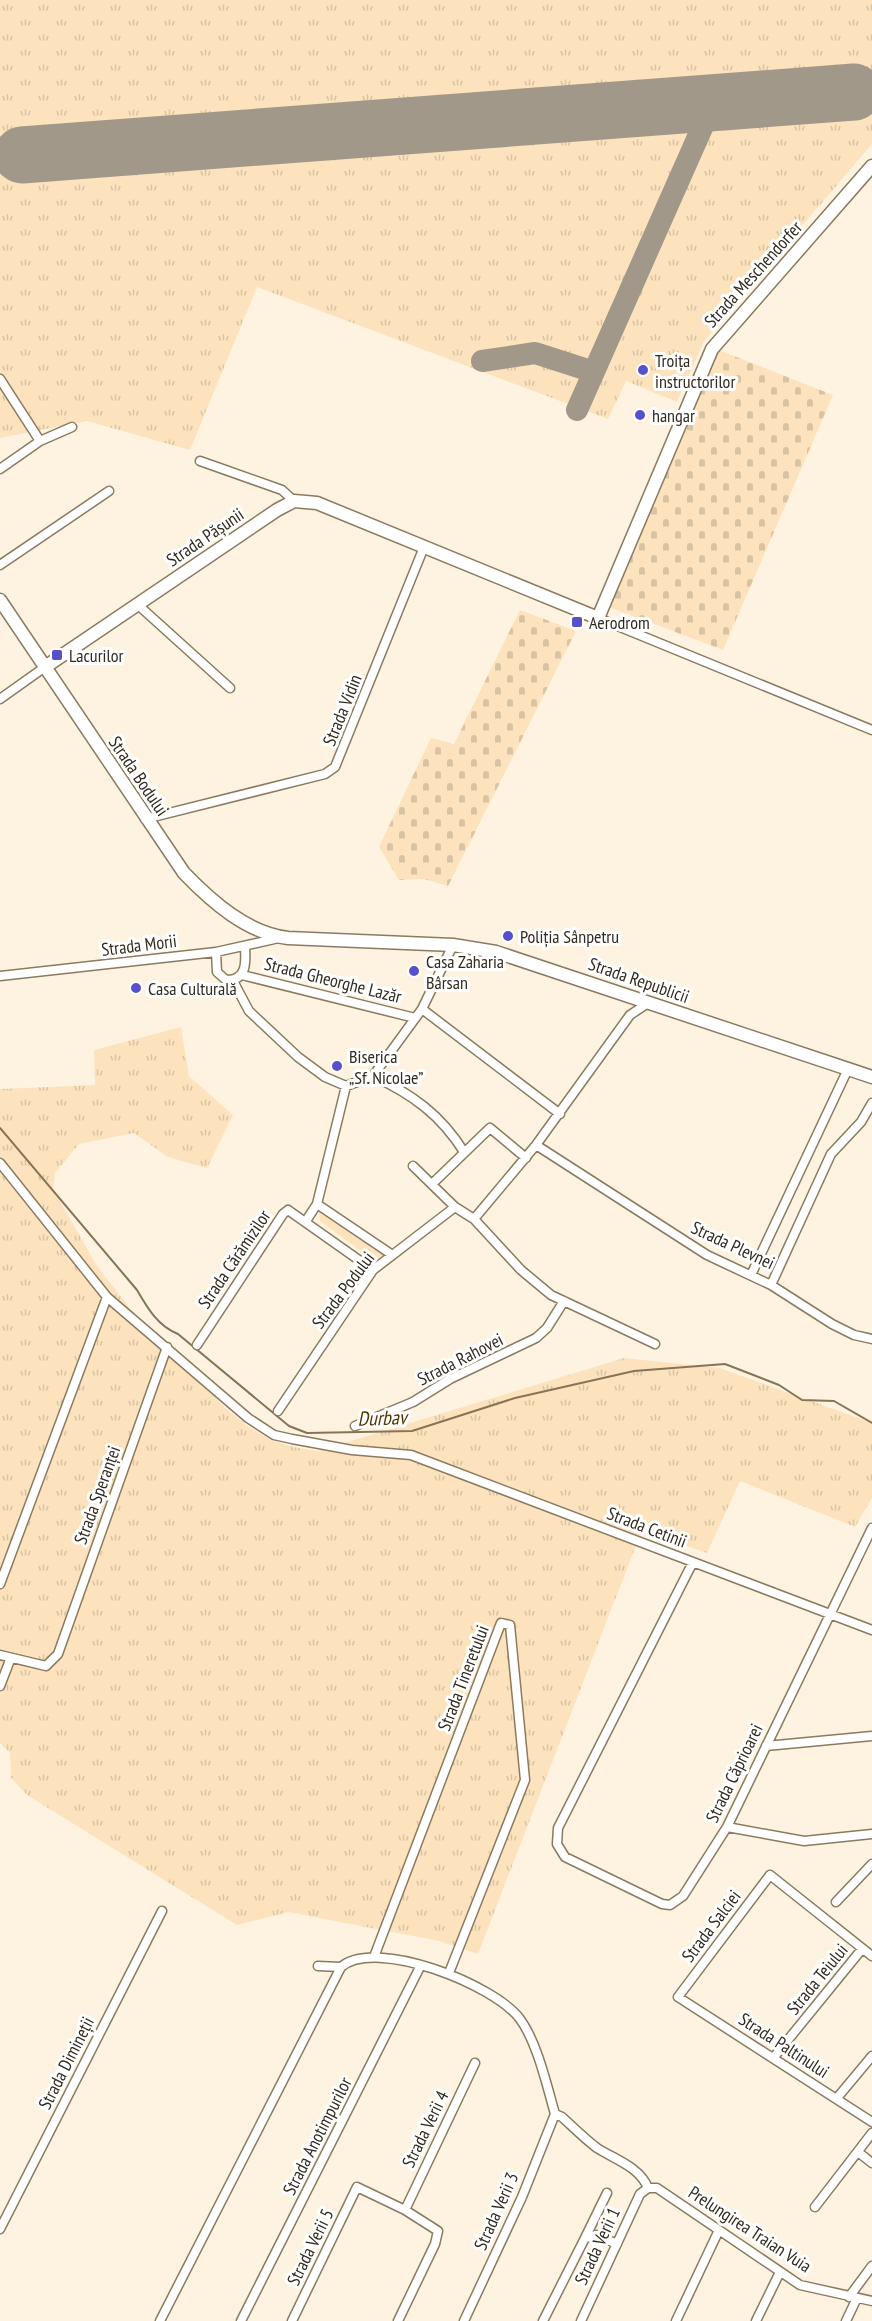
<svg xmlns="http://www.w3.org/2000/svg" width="872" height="2321" viewBox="0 0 872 2321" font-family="'PT Sans Narrow',sans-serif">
  <defs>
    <pattern id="grass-tufts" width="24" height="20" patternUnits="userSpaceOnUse" patternTransform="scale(1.5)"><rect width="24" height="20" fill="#fce3be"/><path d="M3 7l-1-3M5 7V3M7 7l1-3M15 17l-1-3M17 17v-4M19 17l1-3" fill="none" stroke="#d8c3a3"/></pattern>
    <pattern id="cemetery-stones" width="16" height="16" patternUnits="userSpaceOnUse" patternTransform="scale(1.5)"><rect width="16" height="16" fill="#fce3be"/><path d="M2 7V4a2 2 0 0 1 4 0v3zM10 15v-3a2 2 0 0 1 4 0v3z" fill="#d8c3a3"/></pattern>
  </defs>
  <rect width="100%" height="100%" fill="#fef3e1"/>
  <!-- grass -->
  <path fill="url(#grass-tufts)" d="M0,0H872V144L704,341L677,402L626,381L608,419L257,287L190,450L87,421L0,438Z
    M181,1027L189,1076L233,1115L207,1168L168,1157L134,1133L79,1144L55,1173L53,1189L97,1266L133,1312L225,1408L249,1427L271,1440L293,1447L318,1451L624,1358L720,1368L872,1423V1498L855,1527L740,1481L707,1553L642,1530L478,1954L439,1941L288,1912L237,1925L27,1795L11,1778L10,1753L0,1743V1089L95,1085L94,1050Z
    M319,1213H326L386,1254L383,1259L376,1262L320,1221Z"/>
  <!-- cemetery -->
  <path fill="url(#cemetery-stones)" d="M716,349L833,395L723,650L606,606Z
    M520,610L576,631L448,886L424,879L399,880L379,847L431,738L454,744Z"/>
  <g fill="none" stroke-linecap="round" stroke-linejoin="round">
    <!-- stream -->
    <path stroke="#877456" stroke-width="2" d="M0,1128L137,1290C148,1309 158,1326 178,1334L289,1426L307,1433L412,1431L515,1398L634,1371L725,1364L779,1385L802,1400L834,1401L872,1423"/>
    <!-- taxiway -->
    <path stroke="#a2988a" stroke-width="22" d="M482,361L535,353L594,372
      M577,410L713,103"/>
    <!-- runway -->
    <path stroke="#a2988a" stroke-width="57" d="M22,155L854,92"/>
    <defs>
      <path id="street" d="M0,379L40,441
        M200,461L282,490L294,501
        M0,469L40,441L72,427
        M0,565L109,491
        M137,604L230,688
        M598,618L872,730
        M0,699L45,667
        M145,819L325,774L335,767L424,547
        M216,952L217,972L226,980C247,981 246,962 245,946
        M242,975L415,1018
        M0,976L216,952L279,938
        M233,981L249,1011L298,1057L325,1077L346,1086L373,1076L422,1009L453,945
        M422,1009L560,1114
        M373,1076C412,1094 441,1115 464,1152
        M536,1145L707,1255L771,1285L832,1324L854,1335L872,1339
        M0,1163L107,1297L248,1418L274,1435L292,1439L352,1450L411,1455L872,1630
        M413,1166L455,1207L474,1219L521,1270L551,1295L655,1344
        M432,1184L490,1128L526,1158
        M317,1204L391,1254
        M474,1219L536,1145L630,1015L648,1003
        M306,1221L317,1204L346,1086
        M751,1275L848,1069
        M771,1285L831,1154L861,1122L872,1103
        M197,1345L283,1214L288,1210L373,1270
        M278,1411L373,1270L455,1207
        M355,1426L413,1402L450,1379L536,1338L547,1328L564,1301
        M693,1562L558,1828L557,1844L565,1857L662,1904L670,1905L683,1896L727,1827L872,1528
        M0,1584L107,1297
        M0,1655L46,1666L58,1654L167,1347
        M0,1686L10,1660
        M766,1746L872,1736
        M727,1827L804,1841L872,1834
        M836,1902L872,1864
        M872,1956L770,1875L678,1997L872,2122
        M374,1957L501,1623L510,1625L525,1780L449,1973
        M318,1966L341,1967C376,1937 495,1985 520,2019C537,2042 547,2086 555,2114L562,2117C573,2127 585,2139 597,2148C614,2159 640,2167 648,2188
        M774,2057L862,1949
        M837,2098L872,2056
        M858,2152L872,2163
        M648,2188H657L800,2285L872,2301
        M815,2207L872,2133
        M0,2229L162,1911
        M585,2238L607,2193
        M849,2297L872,2266
        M160,2321L341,1967
        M241,2321L421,1965
        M292,2321L357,2187L405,2210
        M398,2321L435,2244L438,2231L405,2210L475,2063
        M464,2321L522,2197L555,2114
        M543,2321L585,2238L597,2235L617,2244
        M581,2321L640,2194L648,2188
        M676,2321L719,2230
        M756,2321L780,2272
        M846,2321L857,2298"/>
      <path id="secondary" d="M0,600L184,873C212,902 247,933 288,938L453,945L496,952L872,1077
        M45,667L277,510L294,501L317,503L598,618L712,349L872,166"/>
    </defs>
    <!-- street casing -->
    <use href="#street" stroke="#8b7a5f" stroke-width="11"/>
    <!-- secondary casing -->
    <use href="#secondary" stroke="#8b7a5f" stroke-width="15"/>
    <!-- street -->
    <use href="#street" stroke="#fff" stroke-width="8"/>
    <!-- secondary -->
    <use href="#secondary" stroke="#fff" stroke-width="12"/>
  </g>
  <!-- markers -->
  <g fill="#5750c8" stroke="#fff" stroke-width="2">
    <circle cx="643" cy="370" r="6"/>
    <circle cx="640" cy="415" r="6"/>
    <rect x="571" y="616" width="12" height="12" rx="3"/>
    <rect x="51" y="649" width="12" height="12" rx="3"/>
    <circle cx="508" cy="936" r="6"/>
    <circle cx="414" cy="971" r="6"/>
    <circle cx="136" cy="988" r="6"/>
    <circle cx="337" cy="1066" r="6"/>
  </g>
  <g text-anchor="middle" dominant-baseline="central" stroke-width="6" stroke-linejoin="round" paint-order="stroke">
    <!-- street labels -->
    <g font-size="18" fill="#322a1f" stroke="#fff">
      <text transform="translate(753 274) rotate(-48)">Strada Meschendorfer</text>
      <text transform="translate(205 537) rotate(-34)">Strada Pășunii</text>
      <text transform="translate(342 710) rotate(-68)">Strada Vidin</text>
      <text transform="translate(139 776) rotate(56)">Strada Bodului</text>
      <text transform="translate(139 945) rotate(-7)">Strada Morii</text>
      <text transform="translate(333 980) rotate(14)">Strada Gheorghe Lazăr</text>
      <text transform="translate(639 980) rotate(19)">Strada Republicii</text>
      <text transform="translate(733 1245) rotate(25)">Strada Plevnei</text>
      <text transform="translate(234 1259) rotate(-56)">Strada Cărămizilor</text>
      <text transform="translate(343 1290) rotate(-53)">Strada Podului</text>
      <text transform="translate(460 1359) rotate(-27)">Strada Rahovei</text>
      <text transform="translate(97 1495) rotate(-70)">Strada Speranței</text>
      <text transform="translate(647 1527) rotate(21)">Strada Cetinii</text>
      <text transform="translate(463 1678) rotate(-69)">Strada Tineretului</text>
      <text transform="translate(734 1773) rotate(-64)">Strada Căprioarei</text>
      <text transform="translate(711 1926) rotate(-53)">Strada Salciei</text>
      <text transform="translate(817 1979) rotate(-51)">Strada Teiului</text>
      <text transform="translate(784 2045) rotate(33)">Strada Paltinului</text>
      <text transform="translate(66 2063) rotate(-63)">Strada Dimineții</text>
      <text transform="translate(425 2129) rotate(-64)">Strada Verii 4</text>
      <text transform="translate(317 2136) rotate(-63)">Strada Anotimpurilor</text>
      <text transform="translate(496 2211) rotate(-66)">Strada Verii 3</text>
      <text transform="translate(750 2229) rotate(33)">Prelungirea Traian Vuia</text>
      <text transform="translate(597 2246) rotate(-65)">Strada Verii 1</text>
      <text transform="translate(310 2247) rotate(-64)">Strada Verii 5</text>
    </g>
    <!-- poi labels -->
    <g font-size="18" fill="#322a1f" stroke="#fff" text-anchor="start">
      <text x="655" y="360">Troița<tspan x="655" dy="21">instructorilor</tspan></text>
      <text x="652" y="415">hangar</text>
      <text x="589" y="622">Aerodrom</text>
      <text x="69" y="655">Lacurilor</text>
      <text x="520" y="936">Poliția Sânpetru</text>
      <text x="426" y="961">Casa Zaharia<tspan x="426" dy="21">Bârsan</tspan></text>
      <text x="148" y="988">Casa Culturală</text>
      <text x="349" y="1056">Biserica<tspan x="349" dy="21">„Sf. Nicolae”</tspan></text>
    </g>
    <!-- water labels -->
    <g font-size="20" font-style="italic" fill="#503703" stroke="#fff">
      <text transform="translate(382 1418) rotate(-2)">Durbav</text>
    </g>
  </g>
</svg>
